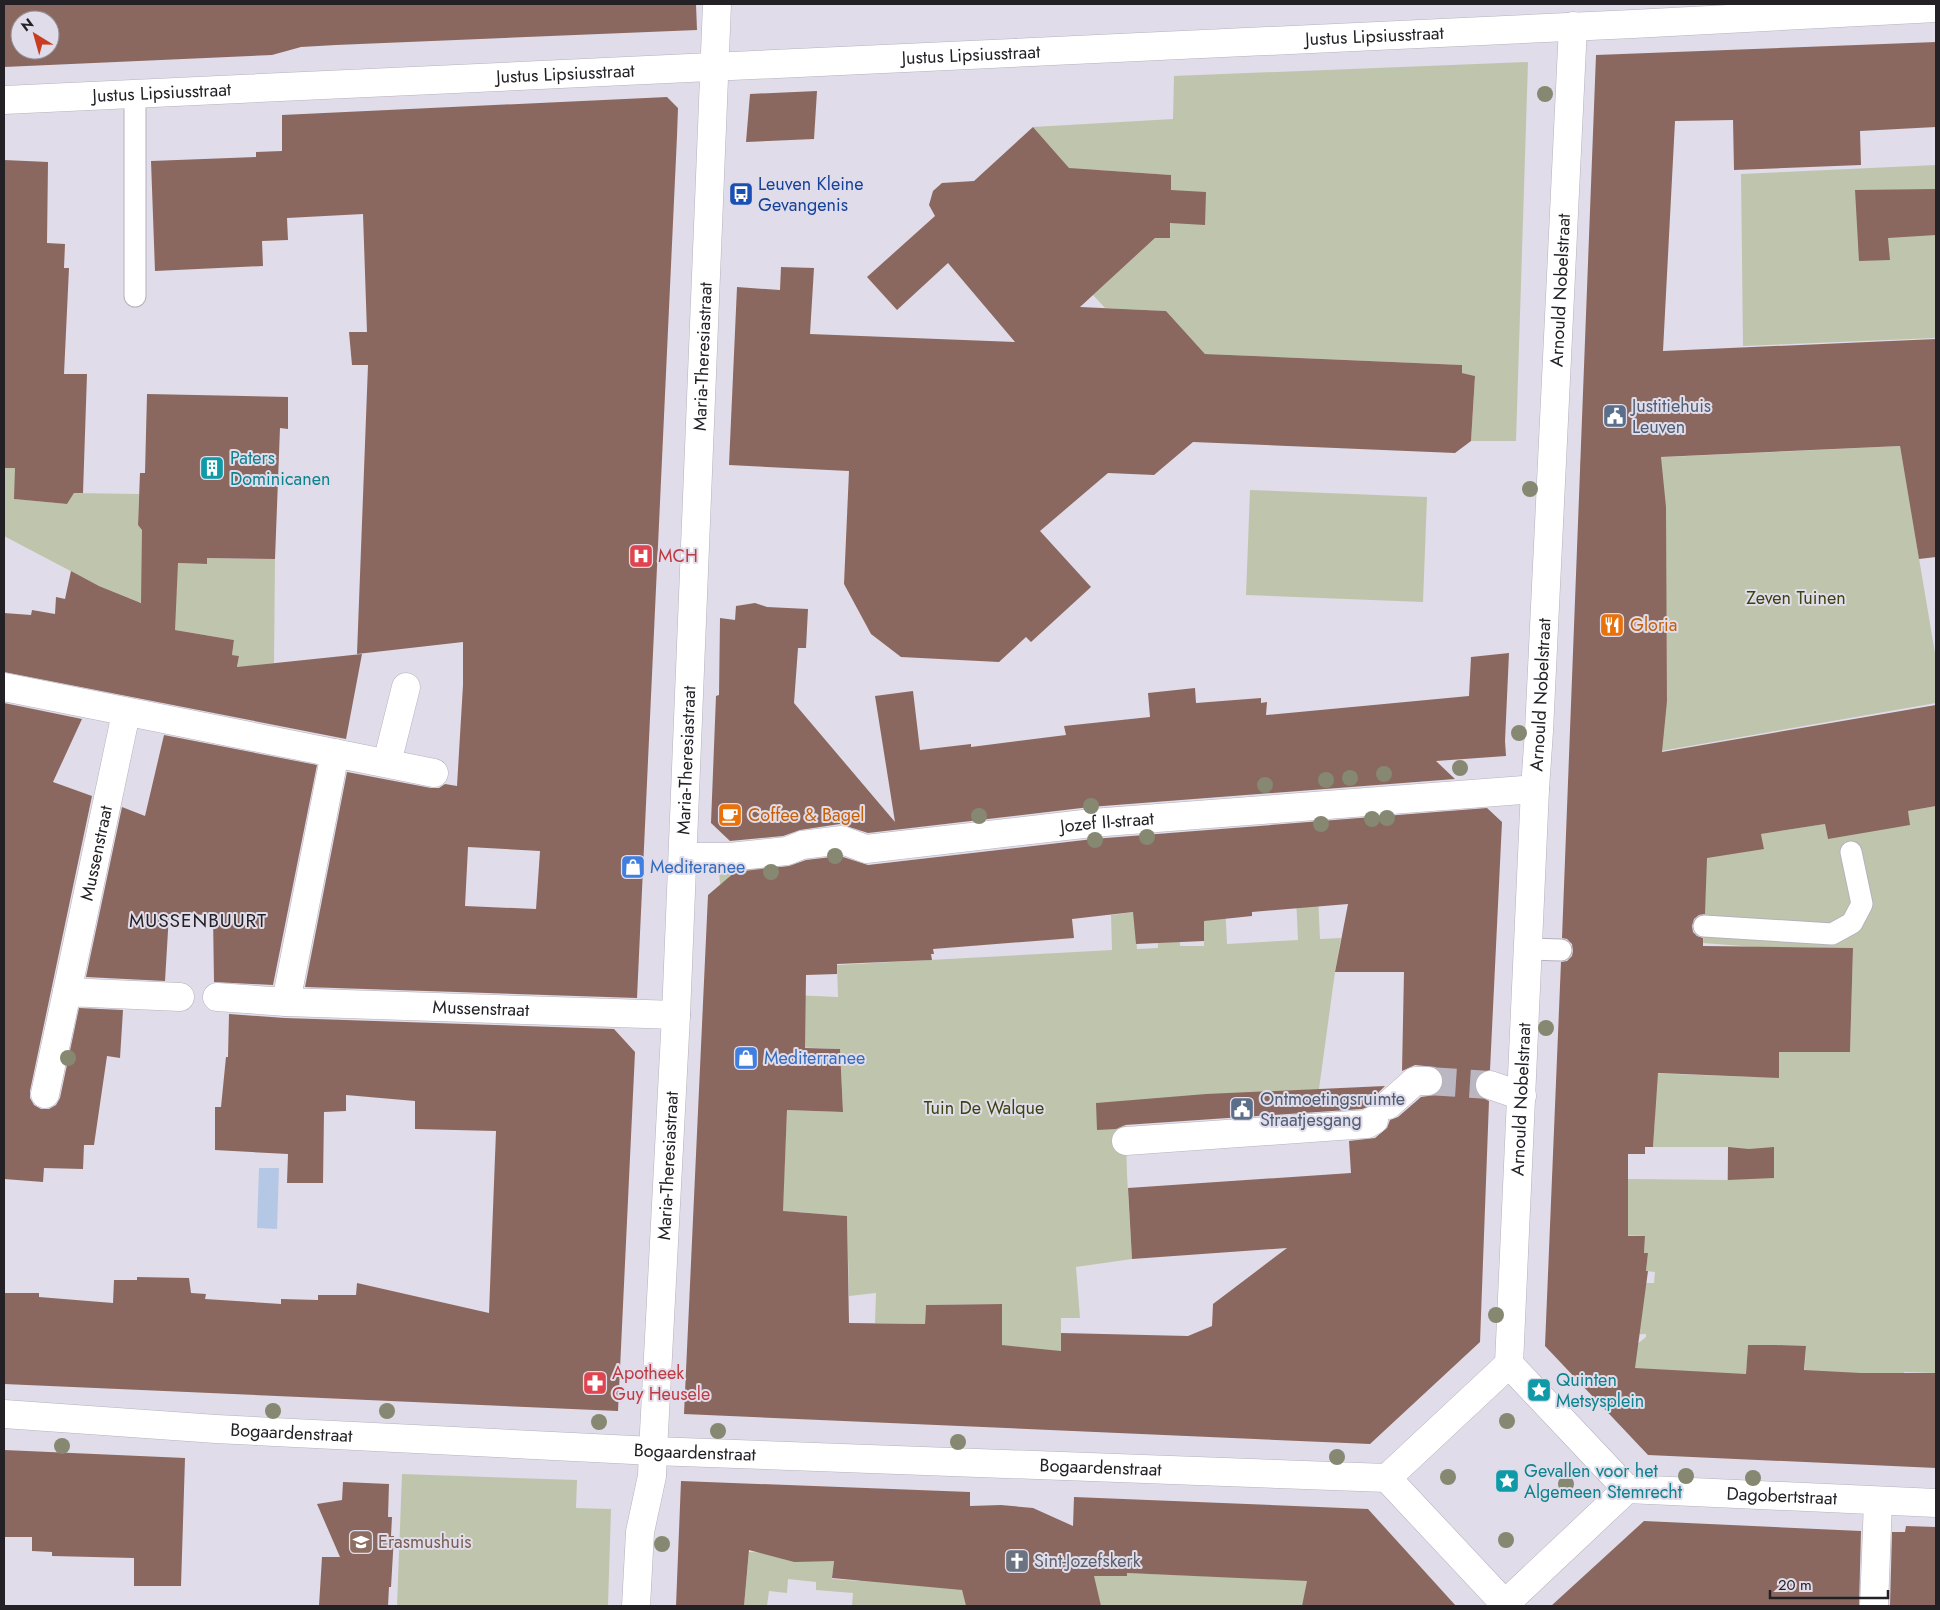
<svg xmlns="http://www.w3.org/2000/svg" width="1940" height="1610" viewBox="0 0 1940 1610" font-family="Jost,sans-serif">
  <rect width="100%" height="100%" fill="#e1dce9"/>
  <!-- green -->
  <path fill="#bfc5ad" d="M1528,62L1516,441H1471L1475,376L1462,373V365L1205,354L1166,311L1105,308L1093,295L1155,238L1170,237L1171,175L1097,170L1095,207L1061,159L1033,127L1173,119L1174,76Z
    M1936,165V338L1743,346L1741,174Z
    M1900,446L1936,659V703L1569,767L1571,721L1667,703V701L1665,503L1580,507V461Z
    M4,468H15V499L67,504L74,493L139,494L138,525L177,563L206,564L207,558L275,559L274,663L237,668L239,656L232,655L234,640L175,630L157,601L139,602L99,586L4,536Z
    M1250,490L1427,497L1423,602L1246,595Z
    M1936,806V1373L1904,1372L1903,1376L1802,1409L1806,1347L1748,1345L1746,1375L1656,1394L1622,1356L1646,1337V1334L1619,1335L1645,1283H1654L1655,1272L1646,1271L1648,1253H1644L1645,1236L1609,1235L1628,1179L1727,1180L1728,1147H1653L1655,1116L1645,1073L1755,1077V1051L1850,1052L1853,948L1756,947L1703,943L1706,881L1683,846L1764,849L1761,834L1825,824L1828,838L1850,835L1908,811Z
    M780,865L782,878L720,884L719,871Z
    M1318,894L1320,939L1341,938L1335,972L1319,1089L1125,1101L1127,1175L1132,1259L1076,1267L1080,1318H1061V1351L1002,1350V1304L926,1305L925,1324L875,1323L876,1293L849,1296L847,1216L798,1212L782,1224L787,1110L843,1112L840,1049L791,1047L792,995L838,997L837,965L1112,950L1111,915L1134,912L1137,949L1158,948L1157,910L1179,907L1180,946H1204L1203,905L1225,903L1227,944L1298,940L1296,896Z
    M402,1474L577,1480L576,1508L611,1509L608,1606H397Z
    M836,1542L832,1579L859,1581L861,1561L962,1590L966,1606H852L853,1593L816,1590V1582L788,1579L787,1593L769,1591L767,1606H744L749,1552L775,1553L783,1559L794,1562Z
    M1127,1573L1304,1580L1339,1586L1317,1606H1101L1090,1576H1126Z"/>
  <!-- water -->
  <path fill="#b4c8e5" d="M259,1168H279L277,1229L257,1228Z"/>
  <!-- building -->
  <path fill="#8a685f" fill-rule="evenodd" d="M4,4H696L697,30L336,45L301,47L272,55L4,67ZM20,20H50V50H20Z
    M1936,42V127L1860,131L1861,165L1734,170L1733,120L1675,121L1663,351L1936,339V557L1919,559L1900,446L1661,457L1666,507L1667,701L1662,752L1936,705V806L1908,811L1910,825L1828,839L1825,824L1761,834L1764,849L1707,858L1705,914L1699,915L1694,919L1692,926L1693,932L1697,936L1703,938V946L1853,948L1850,1052H1779V1078L1658,1073L1653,1147H1645V1154H1628V1236H1645L1644,1253H1648L1646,1271H1648L1635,1368L1746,1374L1748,1345H1776L1806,1346L1804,1370L1861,1373H1936V1468L1648,1455L1545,1346L1561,962L1567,961L1572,956L1573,951L1572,944L1567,939L1562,938L1596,55Z
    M817,91L814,139L746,142L750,94Z
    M667,97L678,108L677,136L637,998L305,987L347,772L431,788H439L445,784L457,786L463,685V642L357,654L368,365H352L349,332H367L363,214L287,218L288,240L262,241L263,266L155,271L151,161L256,157V152L282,151V115ZM468,847L540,851L536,909L465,906Z
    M1033,127L1069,168L1171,175V190L1206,192L1205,225L1170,223V238H1155L1080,307L1166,311L1205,354L1462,365V373L1475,376L1471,441L1455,453L1193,442L1154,475L1108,473L1040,531L1091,587L1031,642L1026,637L999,662L901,657L871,634L844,584L849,471L729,465L737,287L780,290L781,267L814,268L810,334L1015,342L948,263L897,310L867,277L935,216L929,205L933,191L942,183L974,181Z
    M4,160L48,162L47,243L65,244L64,268H69L64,374H87L83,493H74L67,504L14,499L15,468H4Z
    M1936,189V235L1888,238L1890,260L1859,261L1855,190Z
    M147,394L288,397V429L280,428L275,559L207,558V564L178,563L175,630L234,640L232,655L239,656L237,667L362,654L346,739L4,672V613L31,615L32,610L55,614L56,597L65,599L71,571L99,586L141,603L142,530L138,525L140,473H145Z
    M755,603L767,607L808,609L806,648H798L794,703L895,822L875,696L913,691L920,750L971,744V747L1066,735L1064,726L1150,717L1148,693L1195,688L1196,703L1261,698V703L1267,702L1266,715L1469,696L1471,657L1509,653L1505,741L1506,756L1436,761L1455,779L1090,807L868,833L840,824L800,830L783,836L730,841L711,823L716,696L719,695L720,618L735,620L736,606Z
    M4,703L82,719L53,782L92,796L30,1091V1098L34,1105L41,1109H49L56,1105L60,1098L79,1008L123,1010L120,1058L107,1056L94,1145H84L83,1169L44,1168L43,1182L4,1179Z
    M164,735L317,765L273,985L214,982L213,915L169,914L165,981L86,977L122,807L145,816Z
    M1487,808L1502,822L1490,1070L1479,1074L1475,1079V1088L1479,1096L1489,1101L1480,1342L1370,1444L684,1414L708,895L735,872L789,866L806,860L840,856L868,865L1093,839ZM1348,904L1335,972H1404L1402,1071L1415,1065L1435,1067L1442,1074L1444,1081L1442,1088L1435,1095L1421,1097L1398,1117L1390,1120L1387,1128L1375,1138L1349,1141L1351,1173L1128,1188L1132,1259L1287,1248L1213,1304L1212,1326L1188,1336L1061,1333V1351L1002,1345V1304L926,1305L925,1324L849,1323L847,1216L783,1211L787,1110L843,1112L840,1049L805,1048L806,975L837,974V964L932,960L931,954H934L933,949L1074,938L1072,919L1133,912L1136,944L1204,941V921L1252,916V912Z
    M229,1014L285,1018L614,1029L635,1052L618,1411L4,1384V1293H39V1297L113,1303L114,1280H137V1277L189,1278L191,1293L206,1294L205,1299L281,1304V1299L318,1300V1295H356L357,1283L489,1313L496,1131L415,1129V1101L346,1095V1111L324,1112L323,1183H287L288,1154L215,1150V1107H221L226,1057H228Z
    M1385,1086L1377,1094L1373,1100V1105L1362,1109L1125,1125L1116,1129L1097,1130L1096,1103L1206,1094Z
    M1728,1147L1749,1149L1774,1147V1178L1728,1180Z
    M4,1450L185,1458L181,1586H134V1558L52,1556V1552L32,1551V1537H4Z
    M681,1481L970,1492V1506L1001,1505L1033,1508L1073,1526L1074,1497L1368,1509L1456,1606H1302L1307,1581L1127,1573V1576H1094L1101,1606H966L962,1590L832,1578L834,1561L794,1562L749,1550L744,1606H676Z
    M343,1482L389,1484L388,1517H392L391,1536H394L391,1587H389L388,1606H319L322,1557H340L317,1504L342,1500Z
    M1644,1521L1861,1531L1859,1606H1551Z
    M1906,1526L1936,1527V1606H1890L1892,1532H1905Z"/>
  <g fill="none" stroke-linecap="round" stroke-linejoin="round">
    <!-- street-tunnel -->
    <path stroke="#bbb7c2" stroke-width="28" stroke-dasharray="28 14" stroke-linecap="butt" d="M1428,1081L1490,1085"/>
    <defs>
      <path id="lane" d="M135,296V94
        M1704,926L1832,934L1852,923L1862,904L1851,852
        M1529,949L1561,950"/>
      <g id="street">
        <path id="s1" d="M4,100L1633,24L1936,8"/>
        <path d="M4,687L434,773"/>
        <path d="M387,763L406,687"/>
        <path id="s2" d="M683,857H730L787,851L802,845L842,840L866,849L1092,823L1535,789"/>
        <path id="s3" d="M67,992L126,713"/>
        <path d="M217,997L286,1002L335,753"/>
        <path id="s4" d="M286,1002L676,1015"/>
        <path d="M1490,1085L1522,1096"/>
        <path d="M45,1094L67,992L180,997"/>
        <path d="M1388,1105L1415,1081H1428"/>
        <path d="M1126,1141L1367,1124L1374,1120"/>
        <path id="s5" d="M1509,1364L1535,789L1539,731L1573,26"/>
        <path d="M1509,1364L1627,1489L1505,1604L1387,1478Z"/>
        <path id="s6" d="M4,1414L216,1429L653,1451L1387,1478"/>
        <path id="s7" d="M1627,1489L1936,1503"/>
        <path id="s8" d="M636,1606L640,1532L652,1476L653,1451L676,1015L717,4"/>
        <path d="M1874,1606L1878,1501"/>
      </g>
    </defs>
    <!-- lane casing -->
    <use href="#lane" stroke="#b5b1bc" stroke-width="23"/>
    <!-- street casing -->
    <use href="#street" stroke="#b5b1bc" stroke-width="29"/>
    <!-- lane -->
    <use href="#lane" stroke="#fff" stroke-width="21"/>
    <!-- street -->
    <use href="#street" stroke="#fff" stroke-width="28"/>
  </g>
  <!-- trees -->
  <g fill="#868871">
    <circle cx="1545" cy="94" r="8"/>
    <circle cx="1530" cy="489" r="8"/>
    <circle cx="1519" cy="733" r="8"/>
    <circle cx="1460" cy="768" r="8"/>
    <circle cx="1384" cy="774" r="8"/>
    <circle cx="1350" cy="778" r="8"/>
    <circle cx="1326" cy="780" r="8"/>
    <circle cx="1265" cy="785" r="8"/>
    <circle cx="1091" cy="806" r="8"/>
    <circle cx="979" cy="816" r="8"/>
    <circle cx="1387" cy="818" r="8"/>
    <circle cx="1372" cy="819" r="8"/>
    <circle cx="1321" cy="824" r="8"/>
    <circle cx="1147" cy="837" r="8"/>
    <circle cx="1095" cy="840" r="8"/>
    <circle cx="835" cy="856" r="8"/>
    <circle cx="771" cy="872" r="8"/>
    <circle cx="1546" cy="1028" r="8"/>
    <circle cx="68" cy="1058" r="8"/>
    <circle cx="1496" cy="1315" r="8"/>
    <circle cx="273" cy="1411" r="8"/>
    <circle cx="387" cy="1411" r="8"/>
    <circle cx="1507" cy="1421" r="8"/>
    <circle cx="599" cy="1422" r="8"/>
    <circle cx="718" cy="1431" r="8"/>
    <circle cx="958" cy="1442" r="8"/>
    <circle cx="62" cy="1446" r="8"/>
    <circle cx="1337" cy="1457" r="8"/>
    <circle cx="1686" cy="1476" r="8"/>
    <circle cx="1448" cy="1477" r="8"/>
    <circle cx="1753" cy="1478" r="8"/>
    <circle cx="1566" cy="1484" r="8"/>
    <circle cx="1506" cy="1540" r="8"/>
    <circle cx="662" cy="1544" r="8"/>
  </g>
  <!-- icons -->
  <defs>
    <symbol id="bus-square" viewBox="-11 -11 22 22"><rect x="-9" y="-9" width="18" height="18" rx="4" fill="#1a4fb4" stroke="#e1dce9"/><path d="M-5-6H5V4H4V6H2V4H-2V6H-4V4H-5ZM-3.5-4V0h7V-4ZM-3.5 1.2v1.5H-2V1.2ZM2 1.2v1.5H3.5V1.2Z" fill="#fff"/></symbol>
    <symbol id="civic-square" viewBox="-11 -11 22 22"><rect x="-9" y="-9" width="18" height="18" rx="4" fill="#5c6f8a" stroke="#e1dce9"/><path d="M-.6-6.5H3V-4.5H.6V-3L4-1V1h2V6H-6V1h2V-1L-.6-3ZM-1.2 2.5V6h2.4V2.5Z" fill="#fff"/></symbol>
    <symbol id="building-square" viewBox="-11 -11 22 22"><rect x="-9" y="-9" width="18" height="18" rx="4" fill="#0f9aa8" stroke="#e1dce9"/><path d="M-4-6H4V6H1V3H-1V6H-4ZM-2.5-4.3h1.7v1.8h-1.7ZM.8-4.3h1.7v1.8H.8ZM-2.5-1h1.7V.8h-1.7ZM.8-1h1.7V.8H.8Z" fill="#fff"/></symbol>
    <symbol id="hospital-square" viewBox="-11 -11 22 22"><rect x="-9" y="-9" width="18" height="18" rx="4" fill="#e0444e" stroke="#e1dce9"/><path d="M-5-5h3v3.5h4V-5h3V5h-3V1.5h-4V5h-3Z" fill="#fff"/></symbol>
    <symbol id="restaurant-square" viewBox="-11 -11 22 22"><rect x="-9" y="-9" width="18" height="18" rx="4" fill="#e8710a" stroke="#e1dce9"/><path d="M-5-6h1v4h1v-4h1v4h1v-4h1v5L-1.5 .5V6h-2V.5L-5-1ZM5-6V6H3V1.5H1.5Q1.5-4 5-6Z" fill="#fff"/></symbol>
    <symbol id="cafe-square" viewBox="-11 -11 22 22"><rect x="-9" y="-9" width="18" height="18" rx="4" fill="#e8710a" stroke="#e1dce9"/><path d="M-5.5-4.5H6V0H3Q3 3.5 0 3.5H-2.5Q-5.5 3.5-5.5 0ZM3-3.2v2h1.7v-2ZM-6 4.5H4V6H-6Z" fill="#fff"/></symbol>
    <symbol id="shop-square" viewBox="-11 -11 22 22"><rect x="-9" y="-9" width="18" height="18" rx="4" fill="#3f7fe0" stroke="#e1dce9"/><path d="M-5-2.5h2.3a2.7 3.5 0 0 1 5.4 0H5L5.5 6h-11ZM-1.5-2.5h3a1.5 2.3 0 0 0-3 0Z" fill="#fff"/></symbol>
    <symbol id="pharmacy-square" viewBox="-11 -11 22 22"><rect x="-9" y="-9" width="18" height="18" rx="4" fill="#e0444e" stroke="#e1dce9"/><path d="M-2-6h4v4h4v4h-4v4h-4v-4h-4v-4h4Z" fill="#fff"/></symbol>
    <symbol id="sight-square" viewBox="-11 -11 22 22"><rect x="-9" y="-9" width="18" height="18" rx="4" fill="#0f9aa8" stroke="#e1dce9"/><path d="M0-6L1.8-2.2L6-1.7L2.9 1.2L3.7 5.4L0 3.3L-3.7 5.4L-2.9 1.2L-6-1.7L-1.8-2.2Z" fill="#fff"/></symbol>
    <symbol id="university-square" viewBox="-11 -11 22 22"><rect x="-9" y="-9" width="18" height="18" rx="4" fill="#8d6e63" stroke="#e1dce9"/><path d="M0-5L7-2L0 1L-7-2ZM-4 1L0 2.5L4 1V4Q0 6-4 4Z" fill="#fff"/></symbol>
    <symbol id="church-square" viewBox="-11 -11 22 22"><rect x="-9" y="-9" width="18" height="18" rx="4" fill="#6b7280" stroke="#e1dce9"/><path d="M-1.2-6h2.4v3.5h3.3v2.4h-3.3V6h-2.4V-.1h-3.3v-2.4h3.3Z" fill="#fff"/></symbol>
  </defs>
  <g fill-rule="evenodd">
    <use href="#bus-square" x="727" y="180" width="28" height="28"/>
    <use href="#civic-square" x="1601" y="402" width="28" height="28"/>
    <use href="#building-square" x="198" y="454" width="28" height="28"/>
    <use href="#hospital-square" x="627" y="542" width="28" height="28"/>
    <use href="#restaurant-square" x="1598" y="611" width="28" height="28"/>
    <use href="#cafe-square" x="716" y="801" width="28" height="28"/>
    <use href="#shop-square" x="619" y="853" width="28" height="28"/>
    <use href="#shop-square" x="732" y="1044" width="28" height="28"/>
    <use href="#civic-square" x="1228" y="1095" width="28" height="28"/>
    <use href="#pharmacy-square" x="581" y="1369" width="28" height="28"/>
    <use href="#sight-square" x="1525" y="1376" width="28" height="28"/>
    <use href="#sight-square" x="1493" y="1467" width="28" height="28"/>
    <use href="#university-square" x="347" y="1528" width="28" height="28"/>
    <use href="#church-square" x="1003" y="1547" width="28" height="28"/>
  </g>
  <g text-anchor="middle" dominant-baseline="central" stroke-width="4" stroke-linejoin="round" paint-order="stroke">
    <!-- street labels -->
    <g font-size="18" fill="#232125" stroke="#e1dce9">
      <text stroke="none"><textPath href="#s1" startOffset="1372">Justus Lipsiusstraat</textPath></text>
      <text stroke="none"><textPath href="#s1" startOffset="968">Justus Lipsiusstraat</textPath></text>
      <text stroke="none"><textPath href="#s1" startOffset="562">Justus Lipsiusstraat</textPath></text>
      <text stroke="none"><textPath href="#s1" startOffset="158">Justus Lipsiusstraat</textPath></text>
      <text stroke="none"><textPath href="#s5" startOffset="1075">Arnould Nobelstraat</textPath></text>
      <text stroke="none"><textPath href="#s8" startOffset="1252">Maria-Theresiastraat</textPath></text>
      <text stroke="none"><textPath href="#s5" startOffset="670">Arnould Nobelstraat</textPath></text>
      <text stroke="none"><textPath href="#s8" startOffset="848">Maria-Theresiastraat</textPath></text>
      <text stroke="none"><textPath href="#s2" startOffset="429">Jozef II-straat</textPath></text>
      <text stroke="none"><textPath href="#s3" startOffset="142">Mussenstraat</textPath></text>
      <text stroke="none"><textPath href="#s4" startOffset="195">Mussenstraat</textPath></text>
      <text stroke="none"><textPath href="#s5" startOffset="265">Arnould Nobelstraat</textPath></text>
      <text stroke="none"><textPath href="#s8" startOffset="442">Maria-Theresiastraat</textPath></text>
      <text stroke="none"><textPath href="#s6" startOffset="288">Bogaardenstraat</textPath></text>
      <text stroke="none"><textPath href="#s6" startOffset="692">Bogaardenstraat</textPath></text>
      <text stroke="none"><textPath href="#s6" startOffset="1098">Bogaardenstraat</textPath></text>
      <text stroke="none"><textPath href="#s7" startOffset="155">Dagobertstraat</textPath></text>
    </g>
    <!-- transit labels -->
    <g font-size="18" fill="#164399" stroke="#e1dce9" text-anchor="start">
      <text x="758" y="184">Leuven Kleine<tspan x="758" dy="21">Gevangenis</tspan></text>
    </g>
    <!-- service labels -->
    <g font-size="18" fill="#4e5e75" stroke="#e1dce9" text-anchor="start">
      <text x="1632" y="406">Justitiehuis<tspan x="1632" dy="21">Leuven</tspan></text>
      <text x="1260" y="1099">Ontmoetingsruimte<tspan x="1260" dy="21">Straatjesgang</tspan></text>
    </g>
    <!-- culture labels -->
    <g font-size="18" fill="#0d838f" stroke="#e1dce9" text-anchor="start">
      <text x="230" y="458">Paters<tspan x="230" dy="21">Dominicanen</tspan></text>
      <text x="1556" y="1380">Quinten<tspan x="1556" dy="21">Metsysplein</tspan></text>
      <text x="1524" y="1471">Gevallen voor het<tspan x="1524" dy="21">Algemeen Stemrecht</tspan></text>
    </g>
    <!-- health labels -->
    <g font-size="18" fill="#be3a42" stroke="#e1dce9" text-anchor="start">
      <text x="658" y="556">MCH</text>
      <text x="612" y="1373">Apotheek<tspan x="612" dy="21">Guy Heusele</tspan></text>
    </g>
    <!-- park labels -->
    <g font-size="18" fill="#3b440e" stroke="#e1dce9">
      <text x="1796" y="598">Zeven Tuinen</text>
      <text x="984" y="1108">Tuin De Walque</text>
    </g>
    <!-- food labels -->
    <g font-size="18" fill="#c56008" stroke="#e1dce9" text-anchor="start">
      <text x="1630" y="625">Gloria</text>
      <text x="748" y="815">Coffee &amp; Bagel</text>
    </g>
    <!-- shop labels -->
    <g font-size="18" fill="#366cbe" stroke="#e1dce9" text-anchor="start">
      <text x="650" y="867">Mediteranee</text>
      <text x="764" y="1058">Mediterranee</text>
    </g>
    <!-- education labels -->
    <g font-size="18" fill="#785e54" stroke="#e1dce9" text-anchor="start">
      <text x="378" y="1542">Erasmushuis</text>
    </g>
    <!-- worship labels -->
    <g font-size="18" fill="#5b616d" stroke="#e1dce9" text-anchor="start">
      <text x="1034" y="1561">Sint-Jozefskerk</text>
    </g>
    <!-- neighbourhood labels -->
    <g font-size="19" letter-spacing="1" fill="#232125" stroke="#e1dce9">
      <text x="198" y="920">MUSSENBUURT</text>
    </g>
  </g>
  <!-- border -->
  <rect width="1940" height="1610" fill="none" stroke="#232125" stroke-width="10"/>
  <!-- north arrow -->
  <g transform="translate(35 35) rotate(323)"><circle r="24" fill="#e1dce9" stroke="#95919b"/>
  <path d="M0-4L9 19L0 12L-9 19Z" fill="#c83d22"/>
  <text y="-8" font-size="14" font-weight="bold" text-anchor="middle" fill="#232125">N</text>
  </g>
  <!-- scale -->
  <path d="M1770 1590v8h118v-8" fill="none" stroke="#232125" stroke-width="2.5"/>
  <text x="1778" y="1590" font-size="15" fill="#232125" stroke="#e1dce9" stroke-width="4" paint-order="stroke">20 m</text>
</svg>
